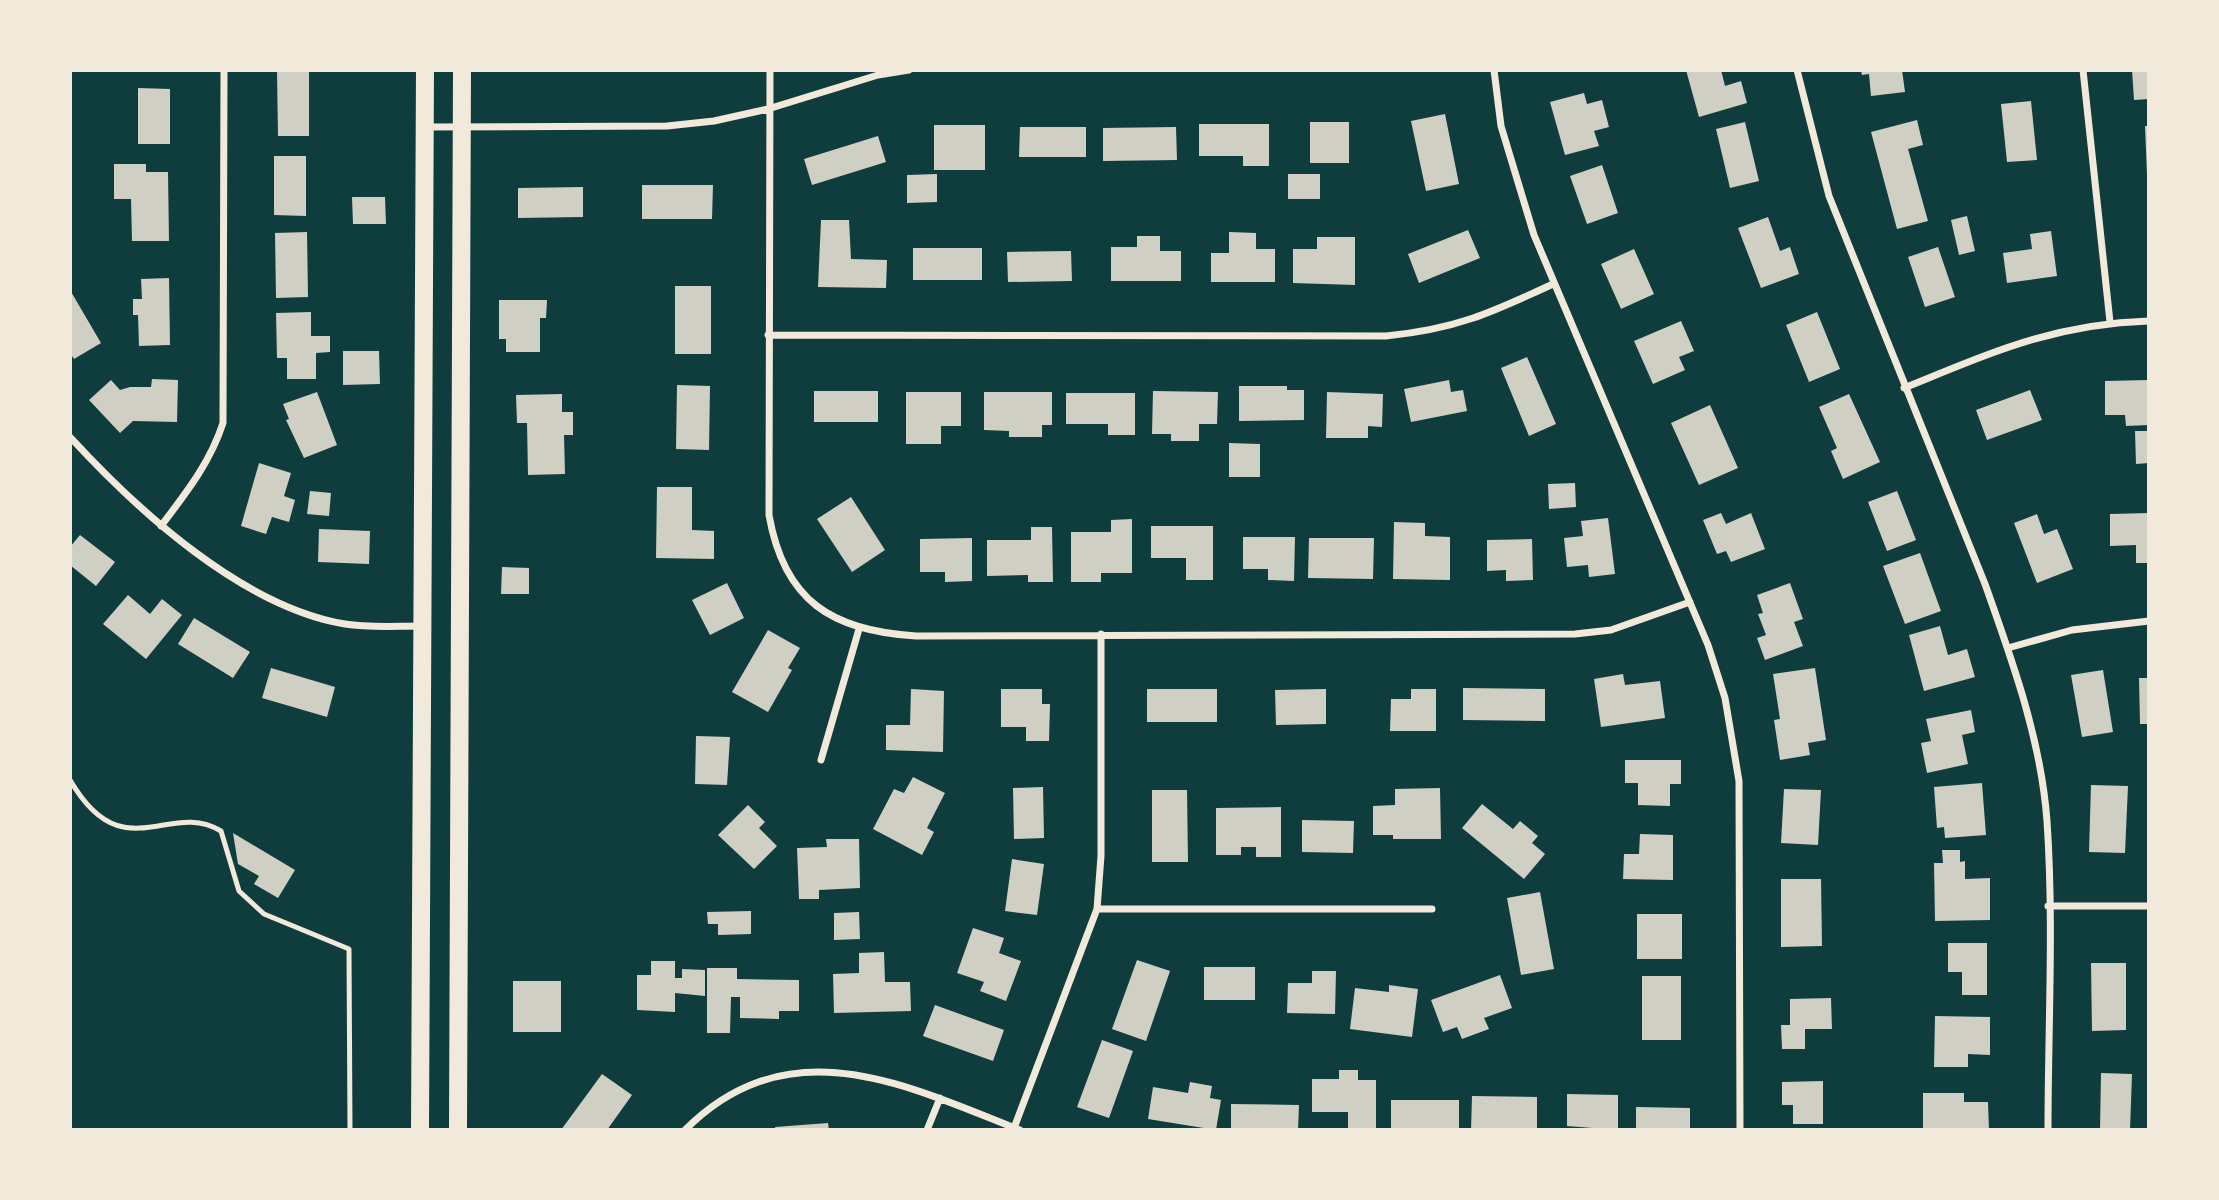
<svg xmlns="http://www.w3.org/2000/svg" width="2219" height="1200" viewBox="0 0 2219 1200" font-family="'Playfair Display',serif">
  <rect width="100%" height="100%" fill="#0f3d3e"/>
  <!-- building -->
  <path fill="#cfcfc3" d="M1686,70H1721L1725,86L1741,81L1747,103L1699,117Z
    M1861,70H1902L1905,92L1871,96L1869,74L1862,75Z
    M2132,70H2149V99L2134,100Z
    M277,72H309V136H278Z
    M138,88L170,89V144H138Z
    M1584,93L1587,104L1602,100L1609,127L1594,131L1599,146L1565,155L1550,102Z
    M2031,101L2037,160L2007,162L2001,104Z
    M1445,114L1459,184L1426,191L1411,121Z
    M1917,120L1923,145L1908,149L1928,221L1897,229L1871,132Z
    M1310,122H1349V163H1310Z
    M1745,122L1759,181L1730,188L1716,129Z
    M1199,124H1269V166H1243V156H1199Z
    M934,125H985V170H934Z
    M2145,126H2149V175H2147Z
    M1020,127H1086V157H1019Z
    M1176,127L1177,160L1103,161V128Z
    M878,136L886,162L812,185L804,159Z
    M274,156H306V216L274,215Z
    M114,164H146V172H168L169,241H132L131,199H114Z
    M1602,165L1618,213L1587,224L1570,176Z
    M937,174V202L907,203V175Z
    M1288,174H1320V199H1288Z
    M642,185H713L712,219H642Z
    M583,187V217L518,218V188Z
    M352,197H385L386,224H353Z
    M1967,216L1975,251L1959,255L1951,220Z
    M1768,217L1780,251L1790,247L1799,274L1761,288L1738,228Z
    M821,220H849L851,259L887,260L886,288L818,287Z
    M1468,230L1480,258L1419,283L1408,254Z
    M2051,231L2057,276L2007,283L2003,253L2032,249L2030,234Z
    M307,232L308,297L276,298L275,233Z
    M1229,232L1256,233V249H1275V282H1211V253H1229Z
    M1137,236H1160V251H1181V281H1111V247H1137Z
    M1317,237H1355V285L1293,283V249H1317Z
    M1938,247L1955,297L1925,307L1908,257Z
    M913,248H982V280H913Z
    M1634,249L1654,294L1621,309L1601,264Z
    M1071,251L1072,281L1008,282L1007,252Z
    M169,278L170,345L139,346L138,315H133V299H142L141,279Z
    M675,286H711V354H675Z
    M70,290L101,343L74,359L70,353Z
    M499,300H547L546,318H540V352H506V339H499Z
    M311,312V336H330V352L316,353V379H287V358H277L276,313Z
    M1817,312L1840,369L1809,382L1786,325Z
    M1681,321L1694,351L1679,357L1685,370L1653,384L1634,341Z
    M343,351H379L380,384L343,385Z
    M1527,357L1556,424L1529,436L1501,368Z
    M152,379L178,380L177,422L133,421L120,433L89,400L111,380L120,390L130,387H151Z
    M1449,380L1451,392L1463,390L1467,411L1411,422L1404,389Z
    M2149,380V425L2126,426L2125,415H2105V381Z
    M677,385L710,386L709,450L676,449Z
    M1239,386H1287V390H1304V420L1239,421Z
    M2030,390L2042,420L1987,440L1976,410Z
    M814,391H878V422H814Z
    M1153,391L1218,392L1217,424H1199V441H1171V434H1152Z
    M317,392L337,445L304,458L286,420L289,419L283,404Z
    M906,392H961V426H941V444H906Z
    M984,392H1052V425H1042V437H1009V431L984,430Z
    M1327,392L1383,394L1382,427L1368,426V438H1326Z
    M1066,393H1135V435H1108V424H1066Z
    M562,394V412H573V435H564L565,474L528,475L527,423H517L516,395Z
    M1849,394L1880,462L1843,479L1831,451L1837,448L1819,407Z
    M1710,405L1738,468L1699,485L1671,423Z
    M2135,431H2149V463L2136,464Z
    M1229,443L1260,444V477H1229Z
    M259,463L291,473L284,496L295,500L289,522L272,517L266,534L241,526Z
    M1575,483L1576,507L1549,509L1548,484Z
    M657,487H692V530L714,531V559L656,558Z
    M310,491L331,493L329,516L307,514Z
    M1897,491L1916,540L1887,551L1868,502Z
    M851,497L885,550L852,572L817,519Z
    M1721,513L1726,524L1751,513L1765,549L1731,562L1726,551L1717,554L1703,520Z
    M2149,513V563H2136V545L2110,546V514Z
    M2037,514L2044,534L2057,529L2073,569L2037,583L2014,523Z
    M1608,518L1615,574L1589,577L1588,565L1567,567L1564,538L1583,536L1581,521Z
    M1132,519V573H1101V582H1071V532H1111V520Z
    M1394,522L1425,523V536L1450,537V580L1393,579Z
    M1151,526H1213V580H1186V558H1151Z
    M1031,527H1052L1053,582H1028V575L987,576V540H1031Z
    M319,529L370,531L369,564L318,562Z
    M80,535L115,562L96,586L70,565V547Z
    M1243,537H1295L1294,581L1268,580V569H1243Z
    M972,538V581L945,582V572H920V539Z
    M1309,538H1374L1373,579L1308,578Z
    M1532,539L1533,580L1506,581V570L1487,571V540Z
    M1920,553L1941,611L1905,624L1883,566Z
    M502,567L529,568V594H501Z
    M727,583L744,618L710,635L692,600Z
    M1790,583L1803,619L1794,622L1803,646L1765,660L1757,638L1766,635L1758,614L1763,613L1757,595Z
    M128,595L150,614L162,599L182,615L146,659L103,624Z
    M194,618L250,652L233,678L178,644Z
    M1940,626L1948,655L1967,649L1975,677L1924,691L1909,635Z
    M768,630L800,648L788,668L792,670L768,712L732,692Z
    M271,668L335,687L327,717L262,698Z
    M1815,668L1826,740L1808,743L1810,755L1780,760L1774,720L1780,719L1773,674Z
    M2103,670L2113,732L2082,737L2071,675Z
    M1623,674L1625,685L1660,681L1665,718L1601,727L1594,679Z
    M2139,678H2149V724H2140Z
    M1463,688L1545,689V721L1463,720Z
    M911,689L944,691L943,752L886,750V725H910Z
    M1001,689H1042V704H1050L1049,741H1026V727H1001Z
    M1147,689H1217V722H1147Z
    M1326,689V724L1276,725L1275,690Z
    M1411,689H1436V731H1390L1391,699H1411Z
    M1971,710L1975,732L1962,735L1968,764L1927,773L1921,743L1931,741L1926,719Z
    M696,736L730,737L727,785L695,784Z
    M1625,760H1681V784H1670V806L1638,805V783H1625Z
    M913,777L945,793L927,828L934,832L922,855L873,829L894,789L904,793Z
    M1982,783L1986,835L1945,838L1944,827L1937,828L1934,787Z
    M2091,785L2128,786L2125,853L2089,852Z
    M1043,787L1044,838L1014,839L1013,788Z
    M1440,788L1441,839H1393V835H1373V806L1395,805V789Z
    M1784,789L1821,790L1818,845L1781,843Z
    M1152,790H1187L1188,862H1152Z
    M1482,804L1513,829L1520,821L1538,836L1532,843L1545,854L1524,879L1462,828Z
    M748,805L765,822L759,828L777,846L754,869L718,835Z
    M1281,807V857H1256V847H1241V855H1216V808Z
    M1302,820L1354,821L1353,853L1302,852Z
    M233,833L295,870L278,898L254,884L259,876L238,864Z
    M1640,834L1673,835V880L1623,879L1624,854H1639Z
    M826,839H859L860,888L819,890V899H799L797,848L827,847Z
    M1942,850H1960V862L1965,861V879L1990,878V920L1935,921L1934,863H1943Z
    M1012,859L1044,864L1037,915L1005,911Z
    M1781,879H1821L1822,946L1781,947Z
    M1540,892L1554,969L1521,975L1507,898Z
    M751,911V934L718,935V924H708L707,912Z
    M859,912L860,939L834,940V913Z
    M1637,914H1682V959H1637Z
    M973,928L1004,938L999,953L1021,961L1006,1001L980,991L984,982L957,973Z
    M1948,943H1987V995H1962V972H1948Z
    M884,952L885,982H910L911,1011L834,1013L833,974L859,973V953Z
    M1137,960L1170,971L1146,1041L1112,1029Z
    M651,961H675V978H682V969L705,970V996L675,993V1012L637,1010V975H651Z
    M2091,963H2126V1030L2092,1031Z
    M1204,967H1255V1000H1204Z
    M707,968H737V979L799,980V1011H779V1019L740,1018V997H731L730,1033H707Z
    M1312,971H1336L1335,1014L1287,1013L1288,983H1312Z
    M1500,975L1512,1008L1484,1018L1489,1029L1462,1039L1457,1027L1443,1032L1431,1000Z
    M1642,976H1681V1040H1642Z
    M513,981H561V1032H513Z
    M1389,985L1418,989L1412,1037L1350,1029L1355,988L1389,992Z
    M1831,998L1832,1029H1805V1049H1782L1781,1025H1790V999Z
    M935,1005L1004,1030L993,1061L923,1036Z
    M1935,1016L1990,1017V1055L1968,1054V1067H1934Z
    M1102,1040L1133,1051L1109,1118L1077,1107Z
    M1339,1070H1358V1080H1376V1130H1348V1112H1312V1079H1339Z
    M2101,1073L2132,1074L2130,1130H2100Z
    M602,1074L632,1095L607,1130H561Z
    M1823,1081V1124H1793V1105H1782V1082Z
    M1190,1082L1212,1086L1210,1098L1221,1100L1216,1130L1148,1119L1153,1087L1188,1093Z
    M1923,1093H1964V1102H1988L1989,1130H1923Z
    M1567,1094L1618,1095V1130L1567,1126Z
    M1472,1096L1537,1097V1130H1471Z
    M1391,1100H1459V1130H1391Z
    M1231,1104L1299,1105L1298,1130H1231Z
    M1636,1107L1690,1108V1130H1636Z
    M828,1123L829,1130H776L775,1127Z"/>
  <g fill="none" stroke-linecap="round" stroke-linejoin="round">
    <!-- service -->
    <path stroke="#f1e9da" stroke-width="5" d="M70,780C123,871 169,799 221,831L239,891L264,914L349,949L350,1130"/>
    <!-- minor -->
    <path stroke="#f1e9da" stroke-width="7" d="M770,70L769,515C784,601 832,631 916,636L1575,634L1611,630L1690,602
      M1494,70L1501,126L1534,235L1708,645L1725,698L1739,781L1740,1130
      M1797,70L1829,196L1985,584C2012,660 2041,739 2047,821C2054,923 2048,1028 2048,1130
      M2083,70L2110,322
      M425,127L667,126L714,121L768,109L878,75L909,70
      M768,335L1386,336C1456,329 1491,313 1553,284
      M1904,388C1991,353 2053,324 2149,321
      M70,437C138,511 243,607 345,624C369,628 396,626 420,626
      M161,526C186,493 210,463 223,423L224,70
      M2008,648L2072,630L2149,621
      M821,760L859,629
      M2048,906H2149
      M1097,909H1432
      M1014,1128L1097,909L1101,856V634
      M685,1130C789,1026 906,1085 1020,1130
      M927,1130L940,1098"/>
    <!-- primary -->
    <path stroke="#f1e9da" stroke-width="18" d="M420,1130L425,70
      M458,1130L462,70"/>
  </g>
  <!-- border -->
  <rect width="2219" height="1200" fill="none" stroke="#f1e9da" stroke-width="144"/>
</svg>
